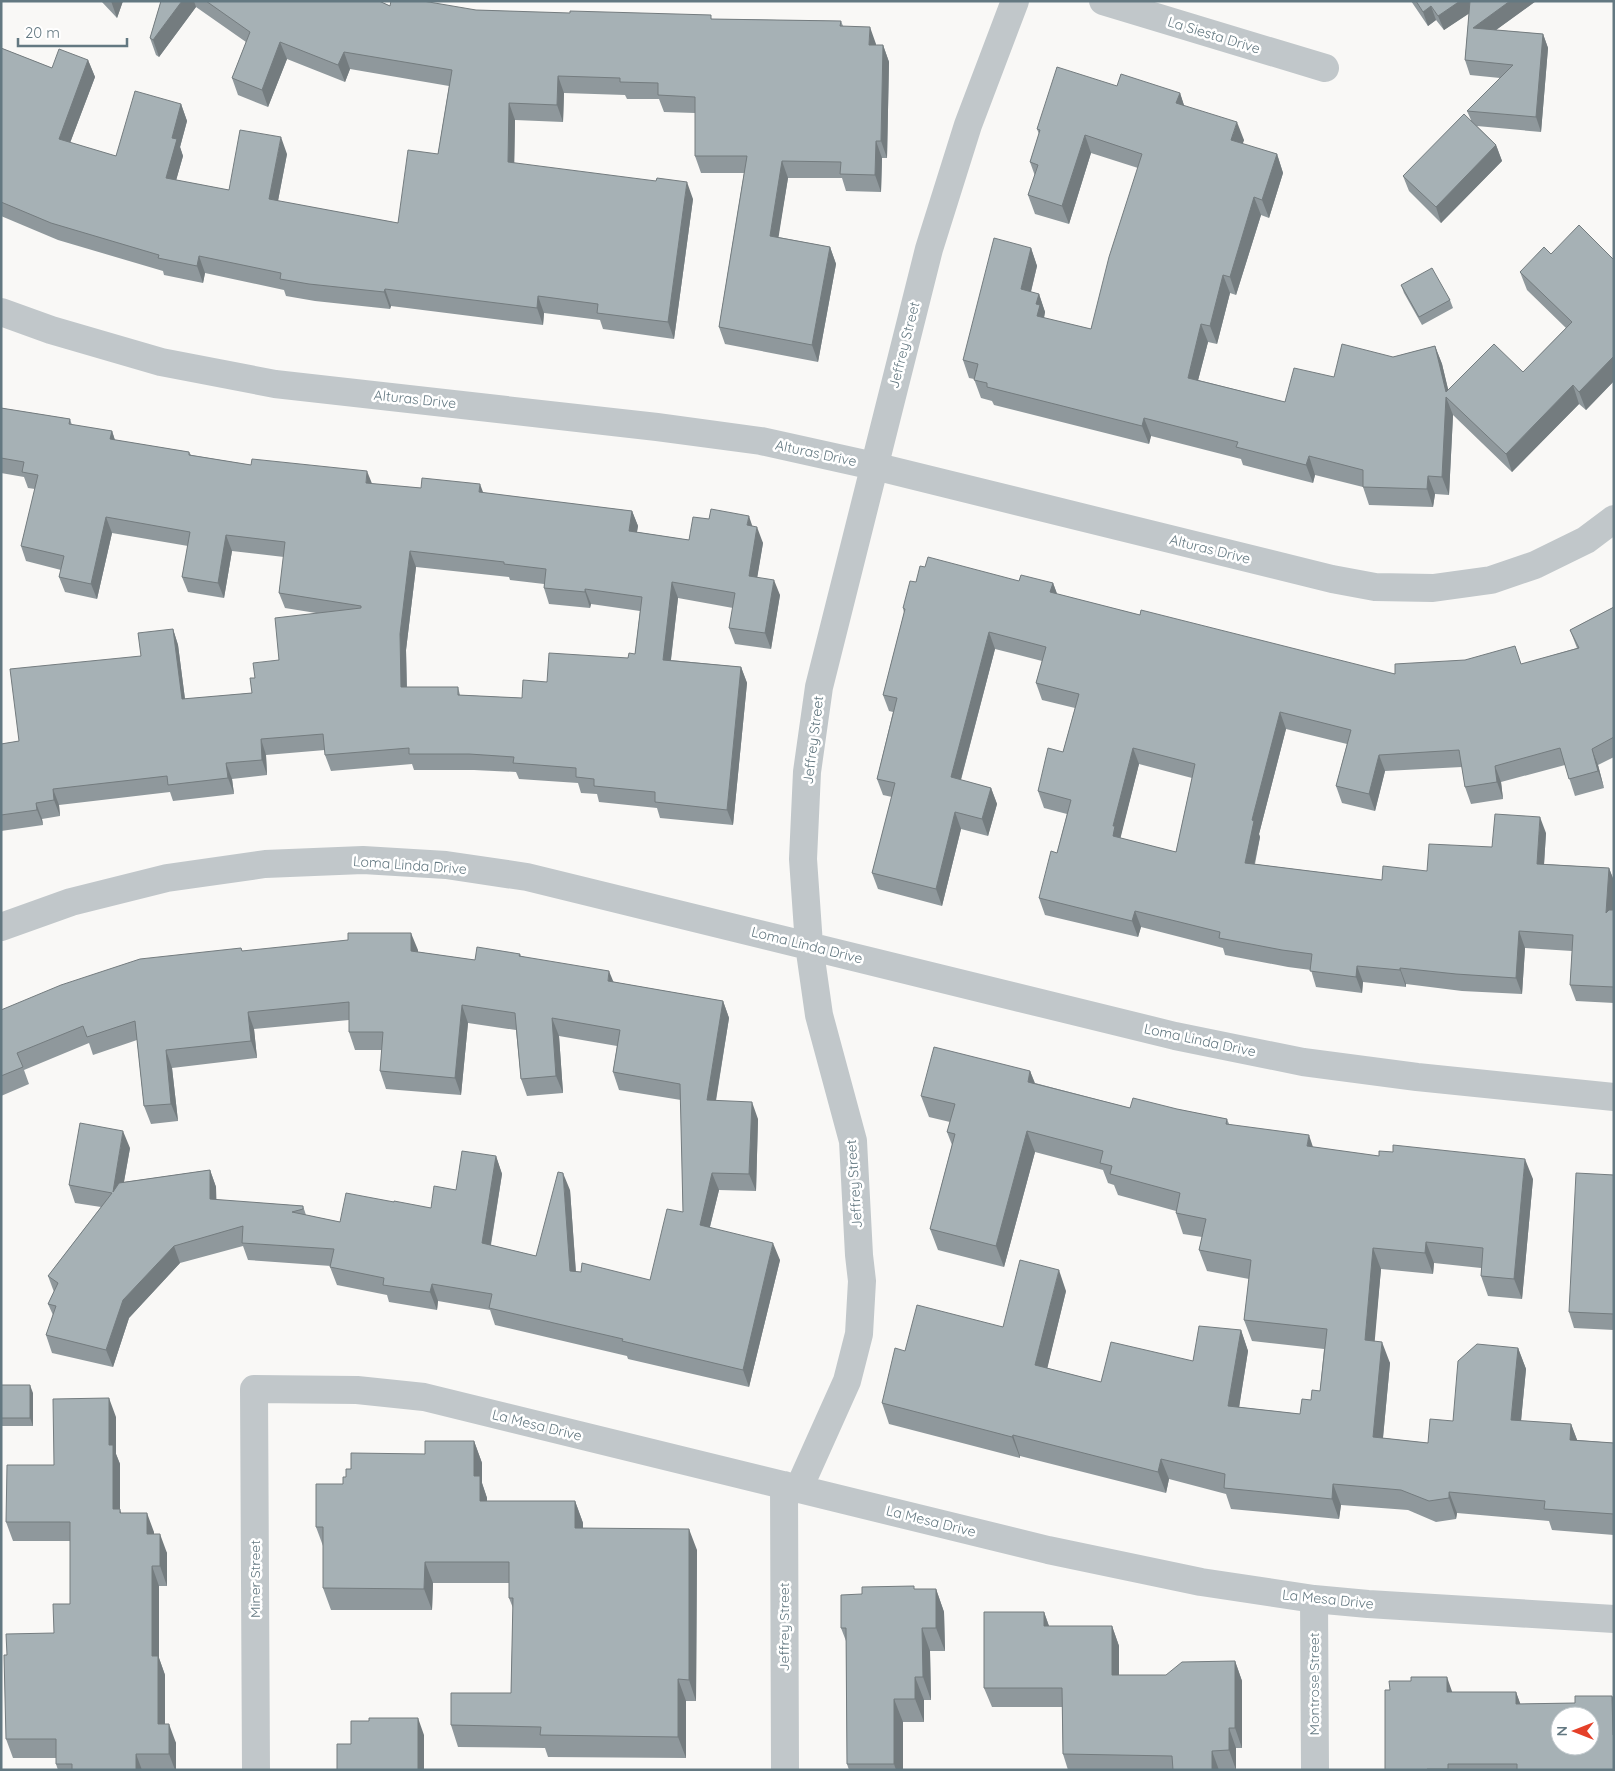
<svg xmlns="http://www.w3.org/2000/svg" width="1615" height="1771" viewBox="0 0 1615 1771" font-family="Quicksand,sans-serif">
  <rect width="100%" height="100%" fill="#f9f8f6"/>
  <g fill="none" stroke-linecap="round" stroke-linejoin="round">
    <!-- minor -->
    <path stroke="#c1c7ca" stroke-width="28" d="M1103,1L1325,68
      M1,312L51,330L161,362L275,384L657,427L761,441L874,466L1332,579L1375,587L1433,588L1491,580L1535,565L1586,540L1614,519
      M1,927L71,902L167,878L265,864L363,860L446,865L527,877L1175,1036L1303,1062L1417,1077L1614,1097
      M784,1485L785,1770
      M799,1488L847,1381L859,1334L862,1281L859,1255L853,1141L819,1015L809,945L803,859L807,772L819,687L929,249L968,125L1015,1
      M1314,1599L1315,1770
      M256,1770L254,1389L357,1390L424,1397L1048,1550L1201,1582L1314,1599L1368,1604L1614,1619"/>
  </g>
  <!-- wall -->
  <path fill="#8f989c" fill-rule="evenodd" d="M101,1H123L117,18Z
    M161,1H379L390,6L476,10L713,19L841,21L843,26L876,44V45H883L889,62L887,158H882L881,192L846,191L842,178H788L778,237L830,247L836,264L818,362L725,344L719,327L744,173H701L695,156V113L664,112L659,99H627L625,95L564,93L563,122L515,120L514,163L693,199L674,339L603,329L600,320L544,313L543,325L391,306L390,309L315,301L286,296L284,290L205,273L203,283L164,275L163,271L58,240L1,216V48L52,68L88,60L95,77L70,143L116,156L181,104L187,121L180,147L183,156L176,180L229,190L287,154L278,201L398,223L438,154L449,86L350,69L345,82L287,59L268,107L238,95L232,78L246,42L196,7L159,57L156,55L150,38Z
    M1411,1H1536L1496,30L1543,34L1548,48L1541,132L1477,126L1496,145L1502,161L1441,223L1409,191L1403,176L1471,120L1467,111L1500,78L1470,75L1465,60L1469,13L1444,30L1436,20L1428,26Z
    M1117,86L1180,93L1184,106L1244,140L1242,144L1277,154L1283,173L1269,218L1261,215L1236,295L1230,293L1217,344L1208,342L1198,380L1285,402L1334,377L1393,357L1435,346L1442,364L1448,390L1523,372L1566,328L1527,290L1520,272L1551,254L1614,260V381L1586,410L1579,404L1512,472L1453,415L1449,495L1435,494L1433,507L1369,505L1363,487L1315,475L1313,483L1243,465L1241,459L1151,436L1149,444L994,405L992,401L981,398L974,379L969,378L963,360L1031,248L1037,266L1031,292L1039,294L1045,312L1044,318L1091,329L1138,168L1091,153L1069,224L1035,214L1028,195L1035,176L1030,162L1039,134L1037,129Z
    M1401,285L1450,300L1453,308L1422,325L1404,293Z
    M1,408L70,419L72,425L112,431L115,440L189,452L191,455L251,465L372,484L421,488L484,493L632,511L638,526L637,532L689,540L752,526L763,543L757,577L780,595L771,649L735,644L729,628L733,608L678,598L671,660L741,667L747,683L733,825L660,818L657,808L599,802L597,794L581,793L578,783L519,779L516,772L474,770H414L412,764L331,771L325,755V750L266,755L267,775L232,779L234,794L173,801L170,792L59,805L60,816L42,819L43,825L1,831V744L19,741L141,656L173,629L178,645L185,699L252,693L255,678L279,660L316,613L285,608L279,593L284,557L232,551L224,598L188,592L182,577L188,546L112,533L97,599L65,592L59,577L61,570L26,561L21,546L35,489L28,488L24,477L1,473ZM416,567L509,577L510,580L544,584V588L549,604L590,608L591,604L640,611L635,654L628,658L547,682L522,698L460,695L458,687H407L406,650Z
    M925,567L1019,581L1053,583L1057,594L1140,615L1395,674L1522,664L1577,648L1570,630L1614,607V757L1598,765L1604,788L1575,796L1565,765L1501,782L1503,799L1471,804L1465,787L1462,767L1385,771L1375,811L1342,803L1336,786L1347,744L1286,729L1259,834L1260,837L1255,864L1382,880L1427,871L1492,847L1546,833L1544,864L1609,868L1614,881V1003L1576,1001L1570,985L1572,951L1525,948L1522,994L1462,991L1406,984V987L1363,982L1362,993L1316,987L1311,970L1288,967L1225,955L1223,948L1141,927L1138,937L1045,915L1039,898L1057,853L1067,814L1044,808L1038,791L1063,752L1075,708L1042,700L1036,683L1042,661L995,649L961,780L991,788L997,804L988,836L961,829L942,906L878,889L872,873L892,797L883,795L877,779L893,712L889,711L883,695L904,613L903,608L916,582ZM1139,764L1192,778L1176,852L1120,838Z
    M241,948L242,951L418,950V952L475,960L520,954L521,956L614,982L723,1001L729,1018L716,1101L758,1119L756,1191L719,1190L710,1227L780,1260L749,1387L628,1359L627,1356L495,1325L490,1310L438,1301L437,1310L389,1302L387,1295L337,1285L330,1267L331,1266L248,1260L243,1246L180,1263L129,1318L113,1367L52,1353L46,1335L53,1315L48,1304L54,1292L48,1276L101,1207L75,1203L69,1185L130,1148L124,1182L210,1170L216,1187V1200L303,1206L306,1215L340,1222L394,1202L431,1208L456,1190L496,1156L502,1174L491,1245L536,1256L570,1190L576,1272L650,1280L683,1212L681,1100L619,1090L613,1072L617,1046L559,1036L563,1093L527,1096L521,1079L516,1030L468,1023L461,1095L386,1089L380,1071L382,1050H355L349,1032V1020L254,1029L257,1058L172,1068L178,1121L151,1124L144,1106L137,1040L93,1055L89,1043L24,1070L29,1084L1,1096V1010Z
    M1030,1071L1035,1083L1130,1108L1177,1109L1227,1119L1229,1124L1313,1147L1533,1179L1522,1299L1488,1296L1481,1276V1268L1434,1263L1433,1274L1381,1269L1374,1341L1390,1363L1383,1438L1428,1443L1453,1421L1518,1348L1526,1369L1521,1421L1571,1424L1577,1440L1614,1443V1535L1552,1530L1549,1521L1457,1513L1456,1519L1436,1522L1408,1510L1341,1505L1339,1519L1231,1509L1226,1494L1169,1479L1166,1493L1020,1456V1458L889,1424L882,1403L905,1351L1003,1327L1066,1291L1047,1368L1101,1382L1193,1361L1241,1330L1248,1351L1239,1407L1300,1414L1320,1391L1324,1349L1252,1341L1244,1320L1249,1279L1207,1271L1199,1250L1202,1237L1183,1234L1176,1213V1211L1118,1195L1114,1185L1108,1183L1103,1170L1035,1152L1004,1267L938,1250L930,1229L952,1145L947,1132L950,1122L929,1117L921,1096Z
    M1614,1175V1330L1574,1328L1569,1312Z
    M1,1385L33,1393V1426H1Z
    M116,1417V1454L120,1464V1510L121,1513L154,1532V1534L167,1553V1586H159V1658L165,1675V1724L176,1743V1770H58L56,1764V1758H13L6,1739L7,1655L54,1633L70,1604V1541H13L6,1522L54,1465Z
    M474,1441L482,1463V1483L487,1498V1501H575L583,1523V1528L697,1550L696,1701H686V1758L548,1757L545,1748L458,1747L451,1725L511,1693L513,1608L509,1598V1583H433L432,1610H331L323,1588V1546L316,1527L343,1484L351,1469L425,1454Z
    M915,1589H936L944,1612L945,1651H930L931,1700H924V1722H903V1770H849L847,1764L846,1641L841,1628L862,1594Z
    M1044,1612L1049,1626H1112L1119,1646V1675H1166L1235,1661L1242,1681V1748H1236V1770H1068L1063,1754L1062,1707H992L984,1688Z
    M1452,1692H1516L1520,1704L1575,1703L1612,1696L1614,1700V1770H1385Z"/>
  <!-- shaded-wall -->
  <path fill="#747c7f" d="M111,1H123L117,18Z
    M182,1H194L196,7L159,57L153,40Z
    M1460,1H1473L1476,9L1444,30L1438,16Z
    M1510,1H1536L1478,43L1473,28Z
    M1431,6L1436,20L1428,26L1423,12Z
    M870,27L876,44L875,62L869,45Z
    M1543,34L1548,48L1541,132L1536,117Z
    M280,42L287,59L268,107L262,90Z
    M883,45L889,62L887,158L881,141Z
    M344,52L350,69L345,82L338,65Z
    M88,60L95,77L65,156L59,139Z
    M558,76L564,93L563,122L557,105Z
    M1180,93L1186,111L1176,103Z
    M509,103L515,120L514,179L508,162Z
    M181,104L187,121L180,147L183,156L172,195L166,178L172,138Z
    M1237,122L1244,140L1238,158L1231,140Z
    M1085,135L1091,153L1069,224L1062,206Z
    M281,137L287,154L275,216L269,199Z
    M876,141L882,158L881,192L875,175Z
    M1496,145L1502,161L1441,223L1436,207Z
    M1277,154L1283,173L1269,218L1262,200Z
    M782,161L788,178L776,253L770,236Z
    M687,182L693,199L674,339L668,322Z
    M1254,197L1261,215L1236,295L1230,277Z
    M830,247L836,264L818,362L812,345Z
    M1031,248L1037,266L1027,307L1021,289Z
    M199,256L205,273L203,283L197,266Z
    M1223,275L1230,293L1217,344L1210,326Z
    M385,289L391,306L390,309L384,292Z
    M1039,294L1045,312L1044,317L1047,324L1037,316L1036,304Z
    M538,296L544,313L543,325L537,308Z
    M1201,324L1208,342L1194,396L1188,378Z
    M1435,346L1442,364L1451,401L1446,392Z
    M1614,356V381L1586,410L1579,392Z
    M1573,385L1579,404L1512,472L1506,454Z
    M1446,397L1453,415L1449,495L1442,477Z
    M1144,418L1151,436L1149,444L1142,426Z
    M112,431L117,447L110,439Z
    M1309,456L1315,475L1313,483L1306,465Z
    M367,471L373,486L366,483Z
    M1428,476L1435,494L1433,507L1427,489Z
    M480,484L486,500L479,492Z
    M632,511L638,526L634,547L629,531Z
    M749,516L754,531L747,525Z
    M106,517L112,533L97,599L91,584Z
    M757,527L763,543L755,591L749,576Z
    M226,535L232,551L224,598L218,583Z
    M410,551L416,567L406,650L407,703L401,687L400,634Z
    M774,580L780,595L771,649L765,633Z
    M672,582L678,598L669,675L663,660Z
    M1053,583L1059,599L1050,592Z
    M585,589L591,604L590,608L585,592Z
    M173,629L178,645L187,715L182,699Z
    M989,632L995,649L957,794L951,777Z
    M741,667L747,683L733,825L727,810Z
    M1280,712L1286,729L1259,834L1260,837L1251,879L1245,863L1252,820Z
    M261,739L266,755L267,775L262,760Z
    M1133,748L1139,764L1120,840L1113,836V826Z
    M1592,749L1598,765L1604,788L1598,771Z
    M1379,755L1385,771L1375,811L1369,794Z
    M226,763L232,779L234,794L228,778Z
    M1495,766L1501,782L1503,799L1497,782Z
    M991,788L997,804L988,836L982,819Z
    M53,789L59,805L60,816L54,800Z
    M36,803L42,819L43,825L37,810Z
    M955,812L961,829L942,906L936,889Z
    M1540,817L1546,833L1543,880L1537,864Z
    M1609,868L1614,881V904L1612,930L1606,913Z
    M1135,911L1141,927L1138,937L1132,921Z
    M1519,931L1525,948L1522,994L1516,978Z
    M411,933L418,950V968L411,951Z
    M1357,966L1363,982L1362,993L1356,977Z
    M1400,968L1406,984V987L1400,970Z
    M609,971L616,988L608,981Z
    M723,1001L729,1018L713,1117L707,1100Z
    M462,1005L468,1023L461,1095L455,1078Z
    M248,1012L254,1029L257,1058L251,1041Z
    M552,1018L559,1036L563,1093L556,1076Z
    M166,1050L172,1068L178,1121L171,1104Z
    M1030,1071L1038,1092L1028,1082Z
    M752,1102L758,1119L756,1191L749,1174Z
    M123,1131L130,1148L119,1209L113,1192Z
    M1027,1131L1035,1152L1004,1267L996,1246Z
    M1309,1135L1316,1156L1307,1146Z
    M496,1156L502,1174L488,1261L482,1243Z
    M1525,1159L1533,1179L1522,1299L1514,1279Z
    M210,1170L216,1187L217,1216L210,1199Z
    M563,1173L570,1190L577,1289L570,1271Z
    M712,1173L719,1190L706,1242L700,1225Z
    M1426,1242L1434,1263L1433,1274L1425,1253Z
    M773,1243L780,1260L749,1387L743,1370Z
    M174,1246L180,1263L129,1318L113,1367L106,1350L123,1300Z
    M1373,1248L1381,1269L1373,1361L1365,1340Z
    M1059,1270L1066,1291L1043,1386L1035,1365Z
    M432,1284L438,1301L437,1310L430,1292Z
    M1241,1330L1248,1351L1236,1427L1228,1406Z
    M1382,1342L1390,1363L1381,1458L1373,1437Z
    M1518,1348L1526,1369L1519,1441L1511,1420Z
    M30,1385L33,1393V1426L30,1418Z
    M109,1398L116,1417V1454L120,1464V1510L126,1528L113,1509L109,1445Z
    M1571,1424L1579,1445L1570,1440Z
    M1013,1435L1020,1456V1458L1012,1437Z
    M474,1441L482,1463V1483L487,1498V1522L480,1501L474,1476Z
    M1161,1459L1169,1479L1166,1493L1158,1472Z
    M1333,1484L1341,1505L1339,1519L1332,1499Z
    M1449,1492L1457,1513L1456,1519L1449,1498Z
    M575,1501L583,1523V1549L575,1528Z
    M147,1513L154,1532V1553L147,1534Z
    M689,1529L697,1550L696,1701L689,1680Z
    M160,1534L167,1553V1586L160,1566Z
    M425,1562L433,1583L432,1610L424,1589Z
    M152,1566L159,1586V1658L165,1675V1743L158,1724L152,1656Z
    M936,1589L944,1612L945,1651L936,1628Z
    M1044,1612L1051,1632L1044,1626Z
    M1112,1626L1119,1646V1695L1112,1675Z
    M922,1628L930,1651L931,1700L923,1677Z
    M1235,1661L1242,1681V1748L1235,1728Z
    M915,1677L924,1700V1722L915,1699Z
    M1447,1677L1454,1697L1447,1692Z
    M678,1679L686,1701V1758L678,1737Z
    M1516,1692L1523,1711L1516,1704Z
    M1612,1696L1614,1700V1737L1613,1735Z
    M894,1699L903,1722V1770H896L894,1764Z
    M418,1718L424,1735V1770H418Z
    M169,1724L176,1743V1770H175L169,1754Z
    M1229,1728L1236,1748V1770L1229,1750Z
    M1212,1751L1219,1770H1212Z
    M136,1754L142,1770H136Z"/>
  <!-- building -->
  <path fill="#a6b1b5" stroke="#747c7f" fill-rule="evenodd" d="M161,1H182L153,40L150,38Z
    M206,1H379L390,6L391,1H423L476,10L570,13V11L711,15V19L841,21L840,26L870,27L869,45H883L881,141H876L875,175L840,174L841,162L782,161L770,236L830,247L812,345L719,327L747,156H695V97L658,95V83L620,82V78L558,76L557,105L509,103L508,162L656,181L657,178L687,182L668,322L597,313L598,304L538,296L537,308L385,289L384,292L309,284L280,279L281,273L199,256L197,266L158,258L159,255L51,223L1,202V48L52,68L59,49L88,60L59,139L116,156L135,91L181,104L172,138L177,139L166,178L229,190L240,130L281,137L269,199L398,223L408,150L438,154L452,70L344,52L338,65L280,42L262,90L232,78L250,32Z
    M1416,1H1460L1438,16L1431,6L1423,12Z
    M1470,1H1510L1473,28L1543,34L1536,117L1467,111L1513,65L1465,60Z
    M1057,67L1117,86L1121,74L1180,93L1176,103L1237,122L1231,140L1277,154L1262,200L1254,197L1230,277L1223,275L1210,326L1201,324L1188,378L1285,402L1294,368L1334,377L1342,344L1393,357L1435,346L1446,392L1494,344L1523,372L1572,322L1520,272L1544,247L1551,254L1579,225L1614,260V356L1579,392L1573,385L1506,454L1446,397L1442,477L1428,476L1427,489L1363,487V470L1309,456L1306,465L1236,447L1238,442L1144,418L1142,426L987,387V383L974,380L978,364L963,360L994,238L1031,248L1021,289L1039,294L1036,304L1040,305L1037,316L1091,329L1109,257L1142,154L1085,135L1062,206L1028,195L1038,165L1030,162L1040,130L1037,129Z
    M1464,114L1496,145L1436,207L1403,176Z
    M1432,268L1450,300L1419,317L1401,285Z
    M1,408L70,419L69,424L112,431L110,439L189,452V455L251,465L252,459L367,471L366,483L421,488L422,478L480,484L479,492L632,511L629,531L689,540L693,517L709,519L711,509L749,516L747,525L757,527L749,576L774,580L765,633L729,628L735,593L672,582L663,660L741,667L727,810L655,802V792L594,786V779L576,777V768L513,763L514,757L469,754H409V748L325,755L323,734L261,739L262,760L226,763L228,778L168,785L167,776L53,789L54,800L36,803L37,810L1,815V744L19,741L10,669L141,656L138,633L173,629L182,699L252,693L250,678H255L253,663L279,660L275,618L361,608V606L279,593L285,542L226,535L218,583L182,577L190,532L106,517L91,584L59,577L64,556L21,546L38,475L22,472L24,462L1,458ZM410,551L504,562V564L546,569L544,588L585,592V589L642,597L635,654L629,653L628,658L549,653L547,682L523,680L522,698L458,695V687H401L400,634Z
    M928,557L1019,581L1021,575L1053,583L1050,592L1140,615L1141,610L1395,674V664L1465,660L1515,646L1521,664L1579,648L1570,630L1614,607V737L1592,749L1598,771L1569,779L1560,748L1495,766L1497,782L1465,787L1459,750L1379,755L1369,794L1336,786L1351,730L1280,712L1252,820L1254,821L1245,863L1382,880L1383,866L1427,871L1429,844L1492,847L1495,814L1540,817L1537,864L1609,868L1606,913L1609,910H1614V987L1570,985L1573,935L1519,931L1516,978L1456,974L1400,968V970L1357,966L1356,977L1310,971L1312,954L1282,950L1219,938L1220,932L1135,911L1132,921L1039,898L1051,851L1057,853L1071,800L1038,791L1048,748L1063,752L1079,694L1036,683L1046,647L989,632L951,777L991,788L982,819L955,812L936,889L872,873L895,783L877,779L897,698L883,695L905,609L903,608L910,581L916,582L920,566L925,567ZM1133,748L1195,764L1176,852L1113,836L1115,826H1113Z
    M348,933H411V951L475,960L477,947L520,954L519,956L609,971L608,981L723,1001L707,1100L752,1102L749,1174L712,1173L700,1225L773,1243L743,1370L622,1341L623,1339L489,1308L492,1294L432,1284L430,1292L383,1285L384,1278L330,1267L334,1249L242,1243L243,1226L174,1246L123,1300L106,1350L46,1335L56,1306L48,1304L58,1283L48,1276L112,1193L69,1185L80,1123L123,1131L113,1192L119,1183L210,1170V1199L303,1206V1209L292,1212L340,1222L346,1193L394,1202V1201L431,1208L434,1186L456,1190L462,1151L496,1156L482,1243L536,1256L558,1172L563,1173L570,1271L581,1272L582,1263L650,1280L667,1209L683,1212L680,1084L613,1072L620,1030L552,1018L556,1076L521,1079L515,1013L462,1005L455,1078L380,1071L383,1032H349V1002L248,1012L251,1041L166,1050L171,1104L144,1106L135,1021L87,1037L83,1026L17,1053L23,1067L1,1076V1010L61,985L140,959L241,948L242,951L348,940Z
    M934,1047L1030,1071L1028,1082L1130,1108L1133,1098L1177,1109L1227,1119L1226,1124L1309,1135L1307,1146L1379,1156V1151L1393,1152V1145L1525,1159L1514,1279L1481,1276L1483,1248L1426,1242L1425,1253L1373,1248L1365,1340L1382,1342L1373,1437L1428,1443L1430,1419L1453,1421L1458,1361L1477,1344L1518,1348L1511,1420L1571,1424L1570,1440L1614,1443V1514L1544,1509L1545,1501L1449,1492V1498L1429,1501L1401,1490L1333,1484L1332,1499L1224,1488L1225,1474L1161,1459L1158,1472L1013,1435L1012,1437L882,1403L895,1348L905,1351L917,1305L1003,1327L1020,1260L1059,1270L1035,1365L1101,1382L1111,1342L1193,1361L1199,1326L1241,1330L1228,1406L1300,1414L1302,1399L1311,1400L1312,1390L1320,1391L1327,1329L1244,1320L1251,1260L1199,1250L1206,1219L1176,1213L1180,1193L1110,1174L1112,1166L1100,1163L1103,1151L1027,1131L996,1246L930,1229L955,1134L947,1132L955,1104L921,1096Z
    M1576,1173L1614,1175V1314L1569,1312Z
    M1,1385H30V1418H1Z
    M109,1398V1445H113V1509H120V1513H147V1534H160V1566H152V1656H158V1724H169V1754H136V1770H72V1764H56V1739H6L4,1655H7L6,1634L54,1633L53,1604H70V1522H6L7,1465H54L53,1399Z
    M425,1441H474V1476H480V1501H575V1528L689,1529V1680L678,1679V1737L540,1735L541,1727L451,1725V1693H511L513,1598H509V1562H425L424,1589L323,1588V1527H316V1484H343V1477H346V1469H351V1453L425,1454Z
    M914,1586V1589H936V1628H922L923,1677H915V1699H894V1764H847L846,1628H841V1595L862,1594V1587Z
    M984,1612H1044V1626H1112V1675H1166L1182,1662L1235,1661V1728H1229V1750L1212,1751V1770H1173L1172,1756L1063,1754L1062,1688H984Z
    M1411,1677H1447V1692H1516V1704L1575,1703V1696H1612L1613,1735H1614V1770H1517V1764H1448V1769H1427V1770H1385V1690H1390L1389,1681H1411ZM1560,1716H1590V1746H1560Z
    M369,1718H418V1770H337V1744H351V1721H369Z"/>
  <g text-anchor="middle" dominant-baseline="central" stroke-width="5" stroke-linejoin="round" paint-order="stroke">
    <!-- street labels -->
    <g font-size="14" fill="#637881" stroke="#fff">
      <text transform="translate(1214 35) rotate(17)">La Siesta Drive</text>
      <text transform="translate(904 345) rotate(-76)">Jeffrey Street</text>
      <text transform="translate(415 399) rotate(6)">Alturas Drive</text>
      <text transform="translate(816 453) rotate(12)">Alturas Drive</text>
      <text transform="translate(1210 549) rotate(14)">Alturas Drive</text>
      <text transform="translate(813 740) rotate(-83)">Jeffrey Street</text>
      <text transform="translate(410 865) rotate(4)">Loma Linda Drive</text>
      <text transform="translate(807 945) rotate(14)">Loma Linda Drive</text>
      <text transform="translate(1200 1040) rotate(12)">Loma Linda Drive</text>
      <text transform="translate(854 1184) rotate(-94)">Jeffrey Street</text>
      <text transform="translate(537 1425) rotate(14)">La Mesa Drive</text>
      <text transform="translate(931 1521) rotate(14)">La Mesa Drive</text>
      <text transform="translate(255 1579) rotate(-90)">Miner Street</text>
      <text transform="translate(1328 1599) rotate(6)">La Mesa Drive</text>
      <text transform="translate(784 1627) rotate(-90)">Jeffrey Street</text>
      <text transform="translate(1314 1684) rotate(-90)">Montrose Street</text>
    </g>
  </g>
  <!-- border -->
  <rect width="1615" height="1771" fill="none" stroke="#637881" stroke-width="5"/>
  <!-- north arrow -->
  <g transform="translate(1575 1731) rotate(270)"><circle r="24" fill="#ffffff" stroke="#c1c9cd"/>
  <path d="M0-4L9 19L0 12L-9 19Z" fill="#e54029"/>
  <text y="-8" font-size="14" font-weight="bold" text-anchor="middle" fill="#637881">N</text>
  </g>
  <!-- scale -->
  <path d="M18 38v8h109v-8" fill="none" stroke="#637881" stroke-width="2.5"/>
  <text x="25" y="38" font-size="15" fill="#637881" stroke="#ffffff" stroke-width="4" paint-order="stroke">20 m</text>
</svg>
